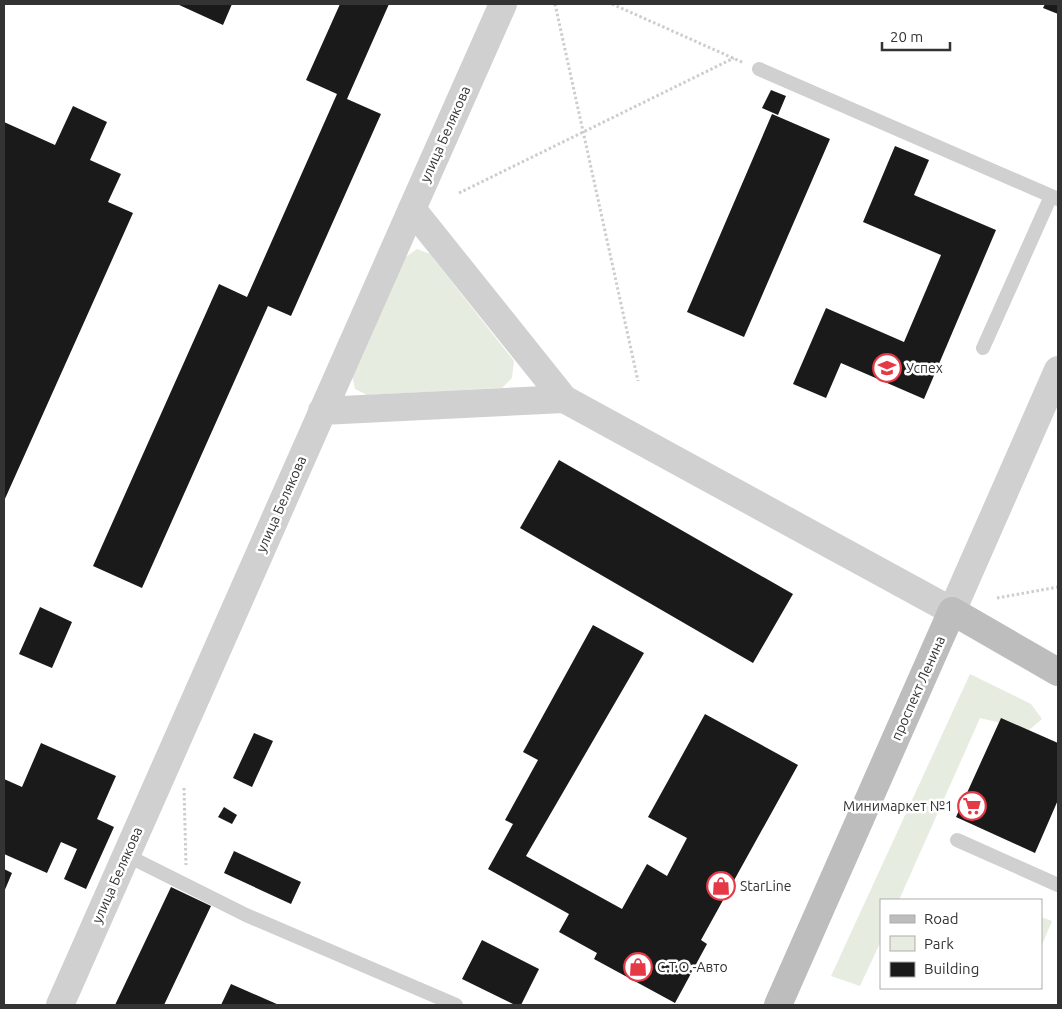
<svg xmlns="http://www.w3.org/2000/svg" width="1062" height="1009" viewBox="0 0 1062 1009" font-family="Ubuntu,sans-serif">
  <rect width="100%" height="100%" fill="#fff"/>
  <!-- green -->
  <path fill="#e6ecdf" d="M417,249L430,254L514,361L512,378L502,388L367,395L355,389L352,375L404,258Z
    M970,674L1031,704L1042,719L1029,730L980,718L899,900H881V941L860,986L831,976Z
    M1041,917L1052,921L1041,947Z"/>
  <!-- building -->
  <path fill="#1a1a1a" d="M177,4H232L223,25Z
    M340,4H389L347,99L381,114L291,316L268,306L142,588L93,566L219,284L247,297L337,94L306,80Z
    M1045,4H1058V14L1043,8Z
    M771,90L786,96L778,115L762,108Z
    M73,106L107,122L90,160L121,174L108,202L133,213L4,501V122L55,145Z
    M772,114L830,139L744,337L687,312Z
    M895,146L929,160L914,195L996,230L924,399L841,363L826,398L793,384L826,308L904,342L941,255L863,222Z
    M559,460L793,594L753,663L520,528Z
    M40,607L72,622L52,668L19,654Z
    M593,625L644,653L526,856L622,909L647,864L667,876L687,838L648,817L705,714L798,765L701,940L707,944L675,1003L594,959L597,953L559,932L569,914L488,869L513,824L505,820L538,760L523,752Z
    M1001,718L1058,743V800L1035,853L956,817Z
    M254,733L273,741L252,787L233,778Z
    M41,743L116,776L97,819L114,827L86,889L64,879L77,849L61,842L47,873L4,854V779L22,787Z
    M224,807L237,815L232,824L218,817Z
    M234,851L301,882L291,904L224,873Z
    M4,869L12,873L4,892Z
    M171,887L211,906L164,1005H115Z
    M482,940L539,969L521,1005H515L462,979Z
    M231,984L279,1005H221Z"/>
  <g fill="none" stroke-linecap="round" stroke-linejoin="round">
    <!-- path -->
    <path stroke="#cdcdcd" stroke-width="3" stroke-dasharray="2.5 2.5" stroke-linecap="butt" d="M555,4L638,381
      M612,4L744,63
      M459,193L734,58
      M997,598L1058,587
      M184,788L186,865"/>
    <!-- service -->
    <path stroke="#d0d0d0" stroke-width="14" d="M759,69L1058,199
      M983,348L1051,196
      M957,840L1058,885
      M126,855L246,915L456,1005"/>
    <!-- minor -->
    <path stroke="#d0d0d0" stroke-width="28" d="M322,411L564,399
      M60,1005L412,209"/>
    <!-- tertiary -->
    <path stroke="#d0d0d0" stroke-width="28" d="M503,4L412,209L564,399L952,611L1058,370"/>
    <!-- secondary -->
    <path stroke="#bdbdbd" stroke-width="28" d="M778,1005L952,611L1058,672"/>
  </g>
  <!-- icons -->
  <defs>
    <symbol id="school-ring" viewBox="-11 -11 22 22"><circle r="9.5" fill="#fff" stroke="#e63946" stroke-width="1.5"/><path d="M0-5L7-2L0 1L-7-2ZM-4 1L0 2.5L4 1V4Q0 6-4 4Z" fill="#e63946"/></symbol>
    <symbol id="supermarket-ring" viewBox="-11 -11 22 22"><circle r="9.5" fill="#fff" stroke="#e63946" stroke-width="1.5"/><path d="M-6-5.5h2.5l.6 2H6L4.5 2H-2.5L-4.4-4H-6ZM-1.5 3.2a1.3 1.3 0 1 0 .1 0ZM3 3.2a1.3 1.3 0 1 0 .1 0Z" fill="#e63946"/></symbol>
    <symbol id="shop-ring" viewBox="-11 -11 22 22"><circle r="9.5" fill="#fff" stroke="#e63946" stroke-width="1.5"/><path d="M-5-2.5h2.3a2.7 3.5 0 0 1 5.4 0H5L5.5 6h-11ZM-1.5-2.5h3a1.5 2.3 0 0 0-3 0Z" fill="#e63946"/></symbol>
  </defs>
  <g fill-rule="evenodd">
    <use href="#school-ring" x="871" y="352" width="32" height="32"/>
    <use href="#supermarket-ring" x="956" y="790" width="32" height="32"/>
    <use href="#shop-ring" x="705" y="870" width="32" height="32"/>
    <use href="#shop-ring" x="622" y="951" width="32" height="32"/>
  </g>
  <g text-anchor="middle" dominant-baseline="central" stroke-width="5" stroke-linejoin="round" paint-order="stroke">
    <!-- street labels -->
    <g font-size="14" fill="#333" stroke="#fff">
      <text transform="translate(445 134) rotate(-66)">улица Белякова</text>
      <text transform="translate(281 504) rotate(-66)">улица Белякова</text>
      <text transform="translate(918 688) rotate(-66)">проспект Ленина</text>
      <text transform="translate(117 875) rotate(-66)">улица Белякова</text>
    </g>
    <!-- poi labels -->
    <g font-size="14" fill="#333" stroke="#fff" text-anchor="start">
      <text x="906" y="368">Успех</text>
      <text x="953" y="806" text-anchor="end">Минимаркет №1</text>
      <text x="740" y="886">StarLine</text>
      <text x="657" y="967">С.Т.О.-Авто</text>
    </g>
  </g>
  <!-- border -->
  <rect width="1062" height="1009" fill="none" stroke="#333333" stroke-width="10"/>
  <!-- legend -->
  <rect x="880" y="899" width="162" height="90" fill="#ffffff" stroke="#adadad"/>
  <rect x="890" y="915" width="25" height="8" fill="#bdbdbd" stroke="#adadad"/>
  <text x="924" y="924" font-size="15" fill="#333333">Road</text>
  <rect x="890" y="936" width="25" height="15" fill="#e6ecdf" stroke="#adadad"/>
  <text x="924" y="949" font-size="15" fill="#333333">Park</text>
  <rect x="890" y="962" width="25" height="15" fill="#1a1a1a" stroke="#adadad"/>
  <text x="924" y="974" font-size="15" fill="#333333">Building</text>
  <!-- scale -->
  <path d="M882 42v8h68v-8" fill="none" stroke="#333333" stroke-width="2.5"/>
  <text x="890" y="42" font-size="15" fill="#333333" stroke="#ffffff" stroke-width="4" paint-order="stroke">20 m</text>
</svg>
